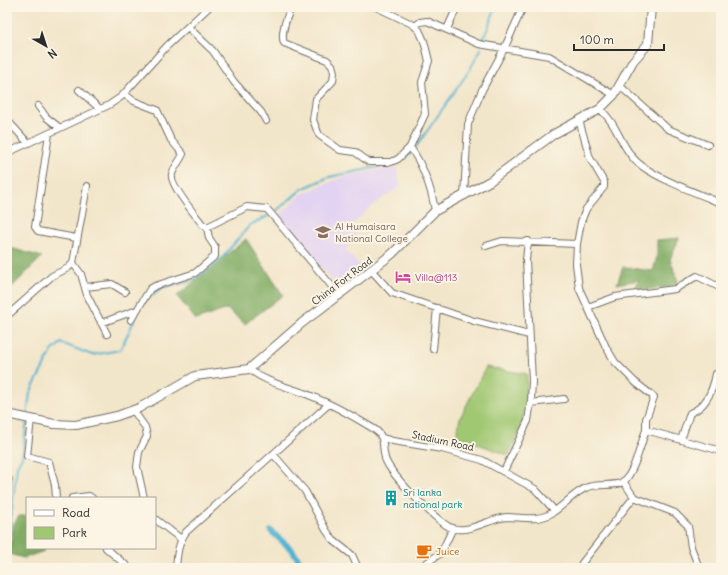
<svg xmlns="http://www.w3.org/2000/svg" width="728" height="575" viewBox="0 0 728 575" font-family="Delius,sans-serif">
  <rect width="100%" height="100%" fill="#fcf5e5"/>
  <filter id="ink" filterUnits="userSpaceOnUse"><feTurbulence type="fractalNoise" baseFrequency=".025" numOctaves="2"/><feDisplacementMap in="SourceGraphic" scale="8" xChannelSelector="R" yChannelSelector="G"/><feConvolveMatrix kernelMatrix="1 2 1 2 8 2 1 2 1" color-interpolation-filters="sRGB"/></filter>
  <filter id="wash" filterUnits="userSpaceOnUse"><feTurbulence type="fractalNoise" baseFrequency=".012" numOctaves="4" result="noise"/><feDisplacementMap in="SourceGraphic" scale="16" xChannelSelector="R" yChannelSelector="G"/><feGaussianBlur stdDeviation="0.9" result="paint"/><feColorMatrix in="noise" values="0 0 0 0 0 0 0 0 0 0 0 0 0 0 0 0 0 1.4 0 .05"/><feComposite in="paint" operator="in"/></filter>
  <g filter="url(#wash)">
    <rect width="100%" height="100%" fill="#f2e6ca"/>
    <!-- built -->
    <path fill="#e3d3f2" d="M396,167L401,186L373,205L350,227L358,237L345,250L366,272L341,291L279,216L302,194L345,176Z"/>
    <!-- green -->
    <path fill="#a0c772" stroke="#66794e" d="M486,367L527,374C526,405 525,427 508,455L456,436L460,418Z"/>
    <!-- forest -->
    <path fill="#80ac64" stroke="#566c48" d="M679,238L670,259L678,281L671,287L634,291L639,280L617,284L623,267L653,271L657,257V240Z
      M246,239L283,295L245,324L227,309L196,320L177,296Z
      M7,247L42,257L9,290L7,288Z
      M7,470L12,473L7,537Z
      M19,516H27V548H44V551L24,558L9,554L14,524Z"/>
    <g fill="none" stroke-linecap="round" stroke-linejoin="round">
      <!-- stream -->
      <path stroke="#53b3d1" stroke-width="2" d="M483,40L496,7
        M416,147L469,71L481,49
        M393,164L398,163L411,153
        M276,211L302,189L329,177L387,165
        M144,302L162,287L189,282L216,265L250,225L268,216
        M27,417L30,393L52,351L61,343L92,355L120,350L136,317
        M7,554L17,466L22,457L27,421"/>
      <!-- canal -->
      <path stroke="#53b3d1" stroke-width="6" d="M271,531L292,550L305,568"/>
    </g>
  </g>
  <g filter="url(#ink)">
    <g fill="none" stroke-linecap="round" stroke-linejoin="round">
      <defs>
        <path id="minor" d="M291,7C287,17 280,33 284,43L327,60L332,65L334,72L333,81L316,99L313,120L319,135L340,150L355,152L369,162H391L398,159L410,147
          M376,7L412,24L419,30L424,41L429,61L422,82L425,114L410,147C423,165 432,190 435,211
          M7,9L9,7
          M415,26L420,22L427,21L479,44L549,56L614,95
          M188,27L213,51L234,82L261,112L266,121
          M447,29L457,7
          M620,86L668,129L708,145
          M79,90L100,109
          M124,94L134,101L157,110L171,140L183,154C180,161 174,167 172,174C169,184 196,216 203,225L207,227L209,238L215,247V256L195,273L155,286L150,289L131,320
          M38,106L46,117L60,128
          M600,109C617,124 619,142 634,159C649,176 699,194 721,203
          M7,120L28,143
          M579,120L590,158L604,182V187L586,209L581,222L577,244L576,264L579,288L606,347L615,362L635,382L654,397L646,419V430
          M49,134L35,227L38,231L76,238
          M7,153L109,105L121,97L167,46L209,7
          M464,196L468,124L482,90L504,49L523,7
          M207,227L247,207L267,209L340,296
          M486,246L502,241L577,244
          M73,263L81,274L87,295L107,334
          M372,271L392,293L474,321L529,335
          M85,287L112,284L125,292
          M588,307L615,297L675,289L697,276L721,288
          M7,316L52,276L68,268L73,263L87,186
          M101,323L137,310
          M433,349L437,308
          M249,369C269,385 296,388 318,399C338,407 356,418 374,429C387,437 381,449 386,461C394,478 430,514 446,525C464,538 488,518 507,517C520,517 536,521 548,515C563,508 572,493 588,487C598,483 615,487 623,482C634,474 641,443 646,430L721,451
          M531,403L564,399
          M133,410L145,427L147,436L139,452L137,467L144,498
          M31,419L27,456L49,462L55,485L56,498
          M383,438L393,441L442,449L482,460L535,489L555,511
          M681,440L690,413C706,407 713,390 716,374
          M273,454L305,491L326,530L333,540L352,555L358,568
          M504,471L528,421L531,401L532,381L526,260L528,241
          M623,481L634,497L675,513L688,526L691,547L699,568
          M72,498L89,496L92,498
          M155,519L181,539
          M106,548L129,568
          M582,563L634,497
          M176,568C177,555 178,543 186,532L329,404
          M419,568L441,553L453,528"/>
        <path id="tertiary" d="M7,414L54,424L76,425L117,416L139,408L195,376L249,369L302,323L392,254L435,211L490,181L554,134L600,109L614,95L633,61L648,44L651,7"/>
      </defs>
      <!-- minor casing -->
      <use href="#minor" stroke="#716c63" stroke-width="8"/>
      <!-- tertiary casing -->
      <use href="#tertiary" stroke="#716c63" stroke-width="10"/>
      <!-- minor -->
      <use href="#minor" stroke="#fff" stroke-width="6"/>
      <!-- tertiary -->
      <use href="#tertiary" stroke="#fff" stroke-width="8"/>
    </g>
  </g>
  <!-- icons -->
  <defs>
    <symbol id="school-bare" viewBox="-9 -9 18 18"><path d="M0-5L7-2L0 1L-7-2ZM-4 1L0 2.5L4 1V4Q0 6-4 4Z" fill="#8d6e63" stroke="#fcf5e5" stroke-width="2.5" paint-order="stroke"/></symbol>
    <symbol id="hotel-bare" viewBox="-9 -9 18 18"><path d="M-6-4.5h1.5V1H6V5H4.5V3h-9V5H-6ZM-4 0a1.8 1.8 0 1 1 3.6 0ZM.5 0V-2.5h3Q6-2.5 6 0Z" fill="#d1479c" stroke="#fcf5e5" stroke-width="2.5" paint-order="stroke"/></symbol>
    <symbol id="building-bare" viewBox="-9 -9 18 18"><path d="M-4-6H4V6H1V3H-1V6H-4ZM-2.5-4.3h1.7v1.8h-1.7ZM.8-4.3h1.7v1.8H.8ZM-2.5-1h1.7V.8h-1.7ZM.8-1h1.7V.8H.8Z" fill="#0f9aa8" stroke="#fcf5e5" stroke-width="2.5" paint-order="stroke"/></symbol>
    <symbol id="cafe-bare" viewBox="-9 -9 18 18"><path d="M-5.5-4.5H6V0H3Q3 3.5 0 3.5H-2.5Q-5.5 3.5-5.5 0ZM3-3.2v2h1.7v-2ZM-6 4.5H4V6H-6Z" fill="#e8710a" stroke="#fcf5e5" stroke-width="2.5" paint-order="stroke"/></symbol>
  </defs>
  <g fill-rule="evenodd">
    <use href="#school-bare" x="312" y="221" width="22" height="22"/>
    <use href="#hotel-bare" x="392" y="266" width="22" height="22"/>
    <use href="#building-bare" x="380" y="487" width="22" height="22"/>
    <use href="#cafe-bare" x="413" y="540" width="22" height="22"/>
  </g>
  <g text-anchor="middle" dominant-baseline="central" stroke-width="4" stroke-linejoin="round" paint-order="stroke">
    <!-- education labels -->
    <g font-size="10" fill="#785e54" stroke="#fcf5e5" text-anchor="start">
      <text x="335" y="226">Al Humaisara<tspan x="335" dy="12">National College</tspan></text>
    </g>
    <!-- hotel labels -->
    <g font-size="10" fill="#b23c85" stroke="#fcf5e5" text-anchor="start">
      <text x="415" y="277">Villa@113</text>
    </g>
    <!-- street labels -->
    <g font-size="10" fill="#2b2b2b" stroke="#fcf5e5">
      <text transform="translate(342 281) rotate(-37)">China Fort Road</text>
      <text transform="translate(443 441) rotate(12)">Stadium Road</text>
    </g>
    <!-- culture labels -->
    <g font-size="10" fill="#0d838f" stroke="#fcf5e5" text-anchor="start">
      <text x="403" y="492">Sri lanka<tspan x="403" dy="12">national park</tspan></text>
    </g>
    <!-- food labels -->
    <g font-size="10" fill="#c56008" stroke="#fcf5e5" text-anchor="start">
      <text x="436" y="551">Juice</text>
    </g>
  </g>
  <!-- margin -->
  <rect width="728" height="575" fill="none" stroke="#fcf5e5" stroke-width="24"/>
  <!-- legend -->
  <rect x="26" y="497" width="130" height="52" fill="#fcf5e5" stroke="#a8a49b"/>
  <rect x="34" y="510" width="20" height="6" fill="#ffffff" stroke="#a8a49b"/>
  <text x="62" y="517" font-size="12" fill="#2b2b2b">Road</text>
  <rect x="34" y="527" width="20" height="12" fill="#a0c772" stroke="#a8a49b"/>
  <text x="62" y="537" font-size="12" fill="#2b2b2b">Park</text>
  <!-- north arrow -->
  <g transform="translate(46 46) rotate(141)" stroke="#fcf5e5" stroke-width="3" paint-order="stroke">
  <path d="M0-3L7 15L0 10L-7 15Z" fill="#2b2b2b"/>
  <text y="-6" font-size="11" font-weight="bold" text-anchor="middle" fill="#2b2b2b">N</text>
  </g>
  <!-- scale -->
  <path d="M574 44v6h90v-6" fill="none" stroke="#2b2b2b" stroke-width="2"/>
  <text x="580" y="44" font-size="12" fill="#2b2b2b" stroke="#fcf5e5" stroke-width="3" paint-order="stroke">100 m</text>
</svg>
